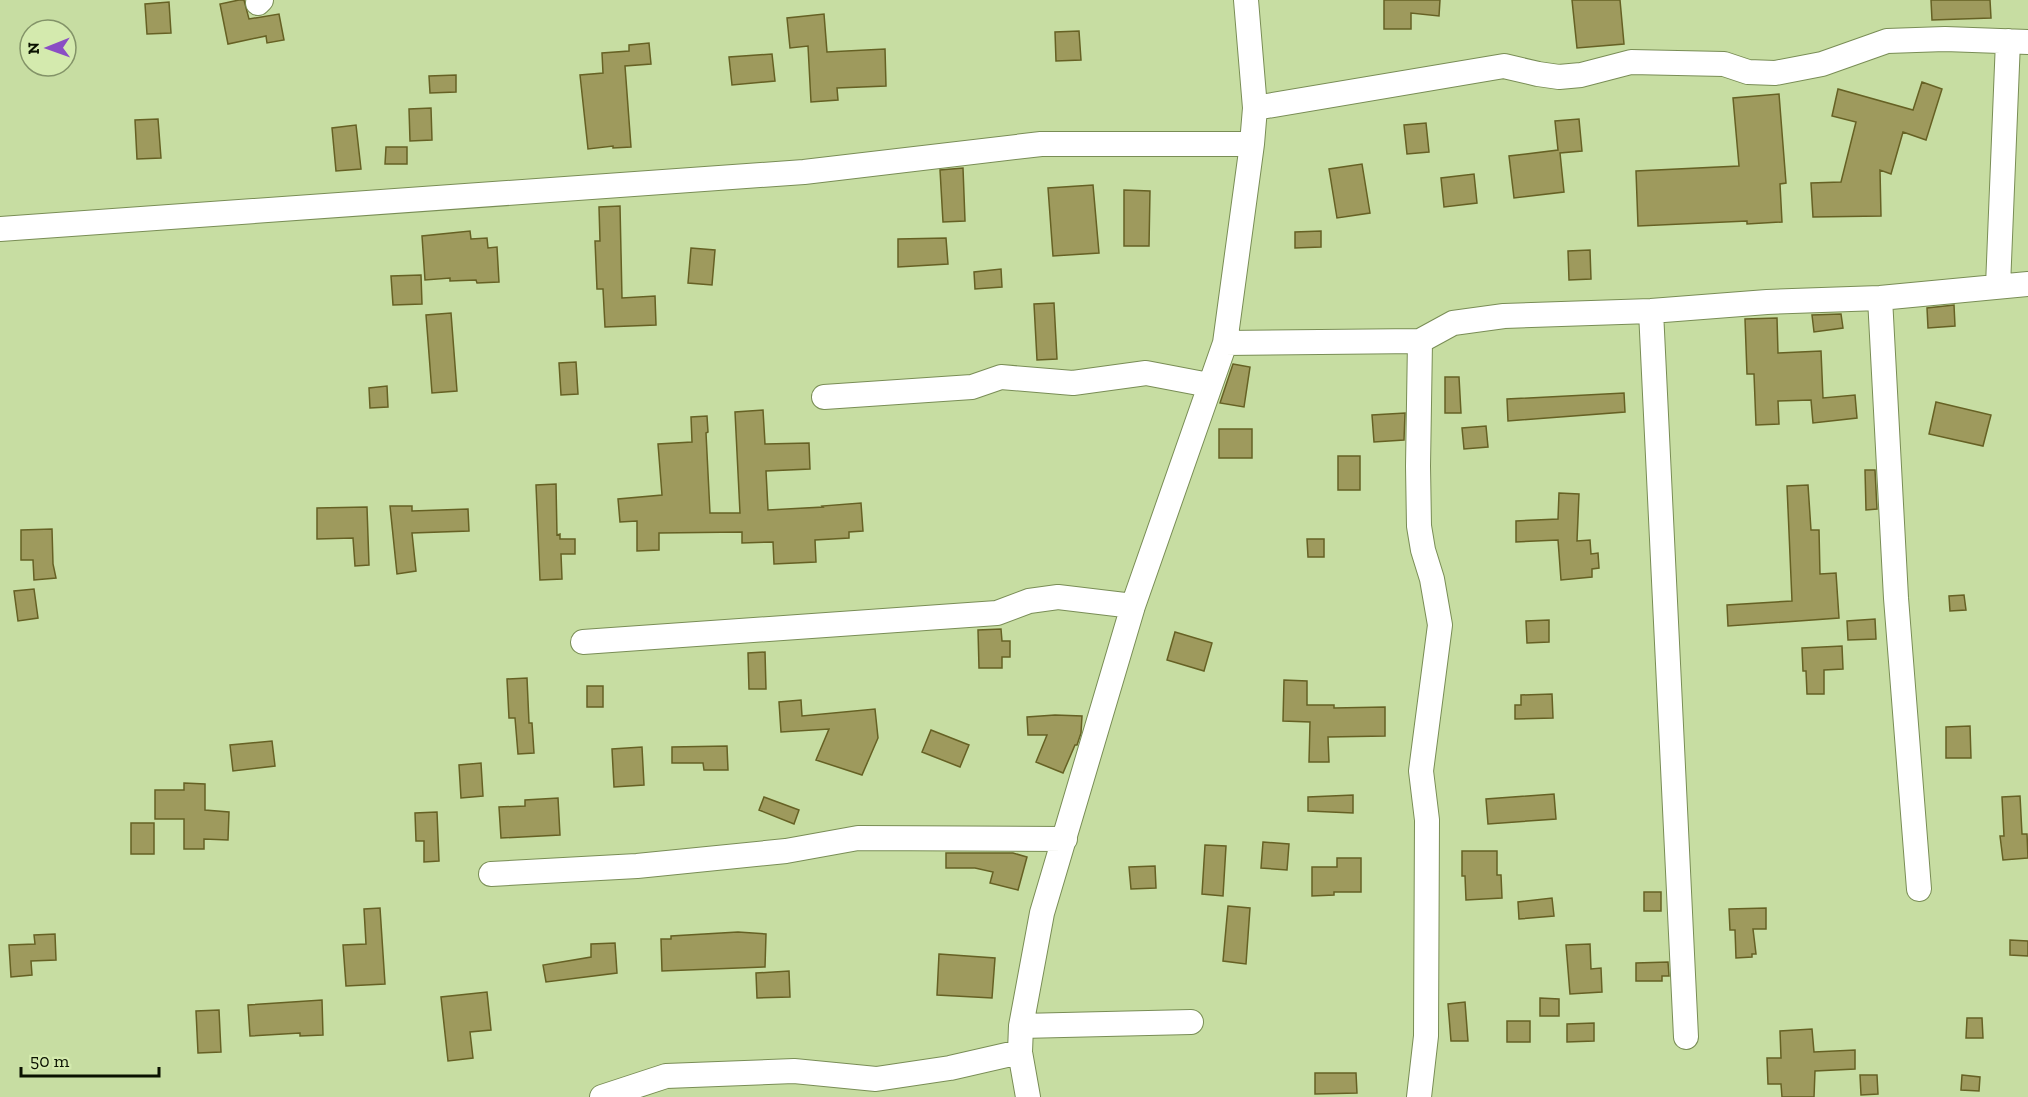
<svg xmlns="http://www.w3.org/2000/svg" width="2028" height="1097" viewBox="0 0 2028 1097" font-family="'Zilla Slab',serif">
  <rect width="100%" height="100%" fill="#c7dda2"/>
  <!-- building -->
  <path fill="#9e9a5d" stroke="#666124" stroke-width="1.5" d="M239,0H244L249,19L279,14L284,40L267,43L266,36L228,44L220,4Z
    M1384,0H1440L1439,16L1411,13V29H1384Z
    M1572,0H1620L1624,44L1577,48Z
    M1931,0H1990L1991,18L1932,20Z
    M169,2L171,33L147,34L145,4Z
    M824,14L827,52L885,49L886,86L837,88L838,100L811,102L808,46L790,48L787,18Z
    M1079,31L1081,60L1056,61L1055,32Z
    M649,43L651,64L625,66L631,147L613,148V146L588,149L580,75L603,73L602,53L629,51V45Z
    M772,54L775,81L732,85L729,57Z
    M456,75V92L430,93L429,76Z
    M1922,82L1942,89L1926,140L1903,132L1891,174L1880,170L1881,216L1813,217L1811,183L1841,182L1856,122L1832,116L1838,89L1913,110Z
    M1779,94L1786,183L1780,184L1782,222L1747,224V221L1638,226L1636,171L1739,166L1733,98Z
    M431,108L432,140L410,141L409,109Z
    M158,119L161,158L137,159L135,120Z
    M1579,119L1582,151L1560,153L1564,192L1514,198L1509,156L1558,150L1555,121Z
    M1426,123L1429,152L1407,154L1404,125Z
    M356,125L361,169L336,171L332,128Z
    M386,147H407V164H385Z
    M1362,164L1370,213L1337,218L1329,169Z
    M963,168L965,221L943,222L940,170Z
    M1474,174L1477,203L1444,207L1441,178Z
    M1093,185L1099,253L1053,256L1048,188Z
    M1124,190L1150,191L1149,246H1124Z
    M620,206L622,298L655,296L656,325L605,327L603,289H597L595,241H600L599,207Z
    M470,231L471,239L487,238L488,248L497,247L499,282L477,283L476,280L450,281V278L425,280L422,236Z
    M1321,231V247L1295,248V232Z
    M946,238L948,264L898,267V239Z
    M691,248L715,250L712,285L688,283Z
    M1590,250L1591,279L1569,280L1568,251Z
    M1001,269L1002,287L975,289L974,272Z
    M421,275L422,304L393,305L391,276Z
    M1054,303L1057,359L1037,360L1034,304Z
    M1954,305L1955,326L1928,328L1927,308Z
    M451,313L457,391L432,393L426,315Z
    M1841,314L1843,328L1814,332L1812,315Z
    M1777,318L1778,353L1821,351L1823,398L1855,395L1857,418L1813,423L1811,400L1778,401L1779,424L1756,425L1754,374H1747L1745,319Z
    M576,362L578,394L561,395L559,363Z
    M1233,364L1250,367L1244,407L1220,403Z
    M1445,377H1459L1461,413H1445Z
    M387,386L388,407L370,408L369,388Z
    M1624,393L1625,412L1508,421L1507,399Z
    M1936,402L1991,415L1983,446L1929,434Z
    M763,410L765,444L809,443L810,469L766,471L768,510L823,507L822,506L861,503L863,531L849,532V538L815,540L816,562L774,564L773,542L742,543V532L659,533V550L637,551V521L620,522L618,499L662,495L658,444L692,442L691,417L707,416L708,432L706,433L710,513H740L735,412Z
    M1405,413L1404,440L1374,442L1372,415Z
    M1486,426L1488,447L1464,449L1462,428Z
    M1219,429H1252V458H1219Z
    M1338,456H1360V490H1338Z
    M1865,470H1875L1877,509L1866,510Z
    M556,484L557,535L560,534V539H575V554H561L562,579L540,580L536,485Z
    M1808,485L1811,530H1819L1820,574L1836,573L1839,618L1728,626L1727,605L1792,601L1787,486Z
    M1559,493L1579,494L1577,541L1590,540L1591,554L1598,553L1599,568L1592,569V577L1561,580L1558,540L1516,542V521L1558,519Z
    M390,506H412V511L468,509L469,531L412,533L416,571L397,574Z
    M367,507L369,565L355,566L353,538L317,539V508Z
    M52,529L53,564L56,578L34,580L33,560H21V530Z
    M1307,539H1324V557H1308Z
    M34,589L38,618L18,621L14,591Z
    M1964,595L1966,610L1950,611L1949,596Z
    M1875,619L1876,639L1848,640L1847,621Z
    M1549,620V642L1527,643L1526,621Z
    M1001,629L1002,641H1010V657H1002V668H979L978,630Z
    M1175,632L1212,643L1204,671L1167,660Z
    M1842,646L1843,669L1824,670V694H1807L1806,671H1803L1802,648Z
    M765,652L766,689H749L748,653Z
    M527,678L529,723H532L534,753L518,754L515,718H509L507,679Z
    M1284,680L1307,681V705H1334V708L1385,707V736L1328,737L1329,762H1309L1310,722L1283,721Z
    M587,686H603V707H587Z
    M1552,694L1553,718L1515,719V705H1521V695Z
    M801,700L802,716L875,709L878,738L862,775L816,760L829,729L781,732L779,702Z
    M1055,715L1082,716L1081,733L1077,745H1075L1063,773L1036,762L1047,735H1028L1027,717Z
    M1970,726L1971,758H1946V727Z
    M931,730L969,745L960,767L922,752Z
    M272,741L275,766L233,771L230,745Z
    M727,746L728,770H704L703,763H672V747Z
    M642,747L644,785L614,787L612,749Z
    M481,763L483,796L461,798L459,765Z
    M184,783L205,784V810L229,812L228,840L204,839V849H184V819H155V790H184Z
    M1554,794L1556,819L1488,824L1486,799Z
    M1353,795V813L1308,811V797Z
    M2020,796L2022,834H2027L2028,858L2003,860L2000,836H2004L2002,797Z
    M764,797L799,810L794,824L759,810Z
    M558,798L560,835L501,838L499,807L525,806V800Z
    M437,812L439,861L424,862V841H416L415,813Z
    M131,823H154V854H131Z
    M1263,842L1289,844L1287,870L1261,868Z
    M1205,845L1226,846L1223,896L1202,894Z
    M1462,851H1497V875H1501L1502,898L1466,900L1465,876H1462Z
    M946,853H1013L1027,857L1018,890L990,883L993,872L975,868H946Z
    M1337,858H1361V892H1334V895L1312,896V867H1337Z
    M1155,866L1156,888L1131,889L1129,867Z
    M1644,892H1661V911H1644Z
    M1552,898L1554,916L1519,919L1518,902Z
    M1228,906L1250,908L1246,964L1223,961Z
    M380,908L385,984L346,986L343,945L366,944L364,909Z
    M1766,908V929H1753L1756,954H1752V957L1736,958L1735,930H1730L1729,909Z
    M738,932L766,934L765,967L662,971L661,939H671V936Z
    M55,934L56,960L31,961L32,975L11,977L9,945L35,944L34,935Z
    M2010,940L2028,941V956L2010,955Z
    M615,943L617,973L546,982L543,965L591,957V944Z
    M1590,944L1591,969L1601,968L1602,992L1570,994L1566,945Z
    M939,954L995,958L992,998L937,995Z
    M1668,962L1669,976H1662V981H1636V963Z
    M789,971L790,997L757,998L756,973Z
    M487,992L491,1030L470,1032L473,1058L448,1061L441,997Z
    M1540,998L1559,999V1016H1540Z
    M322,1000L323,1035L300,1036V1033L250,1036L248,1005Z
    M1465,1002L1468,1041H1451L1448,1004Z
    M219,1010L221,1052L198,1053L196,1011Z
    M1967,1018H1982L1983,1038H1966Z
    M1507,1021H1530V1042H1507Z
    M1594,1023V1041L1567,1042V1024Z
    M1812,1029L1814,1052L1855,1050V1069L1815,1071L1814,1097H1782L1781,1084H1768L1767,1058H1781L1780,1031Z
    M1315,1073H1356L1357,1093L1315,1094Z
    M1860,1075H1877L1878,1094L1861,1095Z
    M1962,1075L1980,1077L1979,1091L1961,1090Z"/>
  <g fill="none" stroke-linecap="round" stroke-linejoin="round">
    <defs>
      <path id="minor" d="M258,3L261,0
        M1255,108L1504,66L1538,74L1559,77L1581,75L1631,62L1724,64L1748,72L1775,73L1822,64L1887,41L1945,39L2028,42
        M0,229L804,172L1041,144H1252
        M1998,286L2008,41
        M1880,298L1896,598L1919,889
        M1651,311L1686,1037
        M1225,343L1420,341L1453,323L1504,316L1651,311L1767,302L1880,298L2028,284
        M824,397L972,387L1001,377L1073,383L1146,373L1209,385
        M583,642L997,613L1029,601L1058,597L1133,606
        M491,874L637,866L786,851L858,838L1065,839
        M1021,1026L1191,1022
        M602,1097L666,1076L794,1071L876,1079L950,1068L1020,1052
        M1028,1097L1020,1052L1021,1026L1042,913L1133,606L1225,343L1252,144L1255,108L1246,0
        M1419,1097L1426,1036L1427,820L1421,771L1440,625L1432,579L1423,550L1419,526L1418,466L1420,341"/>
    </defs>
    <!-- minor casing -->
    <use href="#minor" stroke="#798d55" stroke-width="26"/>
    <!-- minor -->
    <use href="#minor" stroke="#fff" stroke-width="24"/>
  </g>
  <!-- north arrow -->
  <g transform="translate(48 48) rotate(269)"><circle r="28" fill="#d4eaae" stroke="#839368" stroke-width="1.5"/>
  <path d="M0-4.5L10 22L0 15L-10 22Z" fill="#8a4ec4"/>
  <text y="-9" font-size="16" font-weight="bold" text-anchor="middle" fill="#0a1100">N</text>
  </g>
  <!-- scale -->
  <path d="M21 1067v9h138v-9" fill="none" stroke="#0a1100" stroke-width="3"/>
  <text x="30" y="1067" font-size="18" fill="#0a1100" stroke="#d4eaae" stroke-width="4.5" paint-order="stroke">50 m</text>
</svg>
